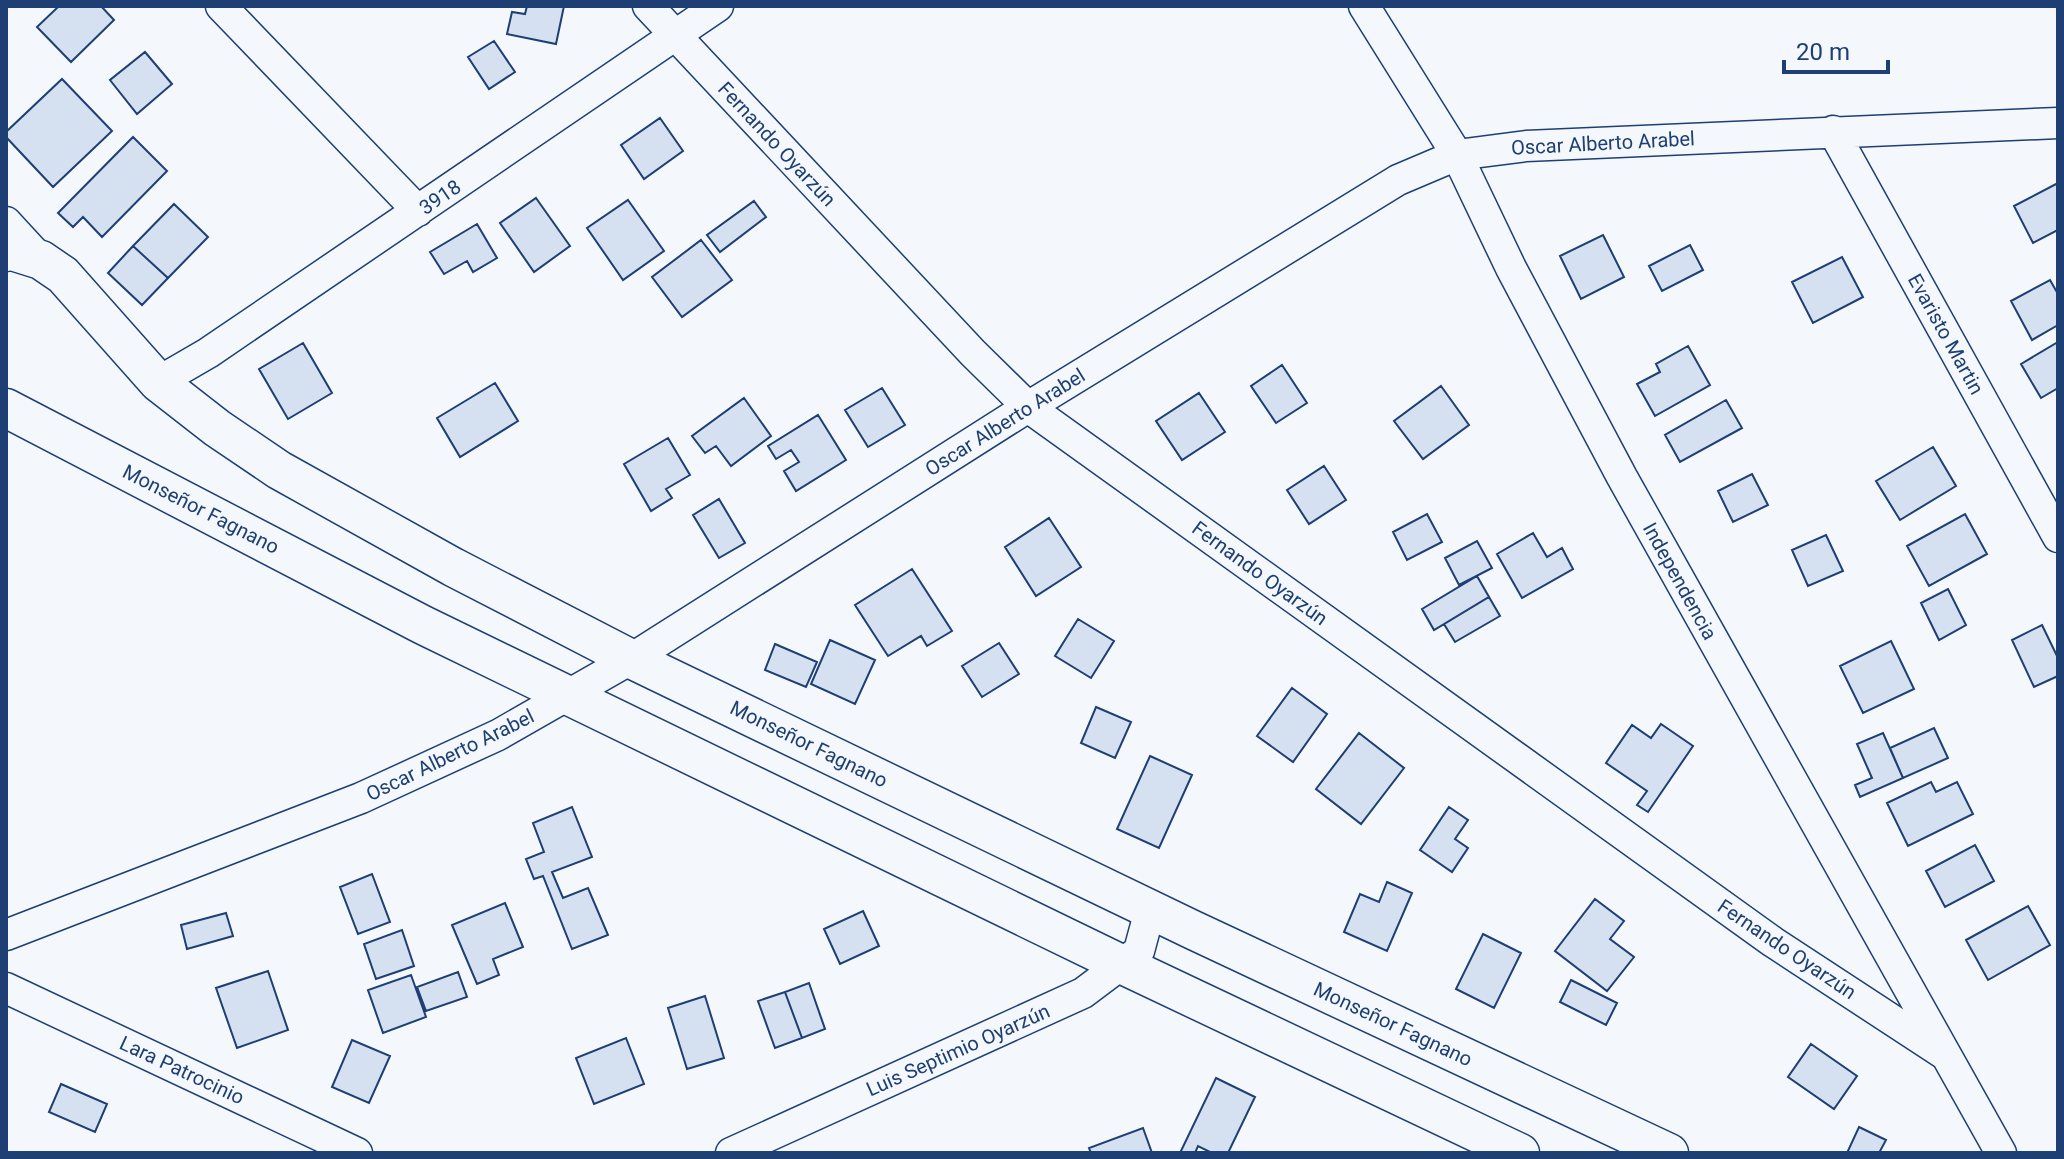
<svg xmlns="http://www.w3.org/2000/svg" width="2064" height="1159" viewBox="0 0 2064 1159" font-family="Roboto,sans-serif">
  <rect width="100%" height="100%" fill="#f4f7fb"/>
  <!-- building -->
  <path fill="#d5e0f0" stroke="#1d3f73" stroke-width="2" d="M59,6H101L114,20L71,62L37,27Z
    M527,6H564L556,44L507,34L512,12L525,14Z
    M494,41L515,72L489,89L468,57Z
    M145,52L172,84L137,114L110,80Z
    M62,79L112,131L53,187L6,137V132Z
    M660,118L683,151L644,179L621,145Z
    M133,137L167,171L102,237L83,217L73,227L58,213Z
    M2058,183V230L2033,243L2014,206Z
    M536,198L570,246L534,272L500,223Z
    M628,200L664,251L623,280L587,228Z
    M754,201L766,217L720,252L707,235Z
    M174,204L208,237L168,278L133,246Z
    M477,224L497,258L473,272L467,261L444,274L430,252Z
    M1603,235L1624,277L1581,299L1560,256Z
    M701,240L732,280L682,317L652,277Z
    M1690,245L1703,270L1662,291L1649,266Z
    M133,246L168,278L142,305L108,273Z
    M1842,257L1863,297L1813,323L1792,282Z
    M2050,280L2058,294V325L2032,340L2011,301Z
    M2058,342V388L2041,398L2021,364Z
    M303,343L332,393L288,419L259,369Z
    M1688,346L1710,385L1655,416L1637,384L1660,372L1656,364Z
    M1282,365L1307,403L1276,423L1251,386Z
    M495,383L518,421L460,457L437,418Z
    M1441,386L1469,425L1423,459L1394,421Z
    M882,388L905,425L868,447L845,410Z
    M1199,393L1225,432L1182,460L1156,421Z
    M744,398L771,436L731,466L716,446L705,453L692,436Z
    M1726,400L1742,428L1680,462L1665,435Z
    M818,415L846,460L796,491L784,471L799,462L791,450L776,459L768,446Z
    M668,438L690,475L666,489L672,498L651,511L624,464Z
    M1933,447L1956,486L1900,520L1876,481Z
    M1324,466L1346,500L1309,524L1287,490Z
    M1752,474L1768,505L1733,522L1718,491Z
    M719,499L745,543L719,558L693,515Z
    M1427,514L1442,542L1407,560L1393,532Z
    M1965,514L1987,554L1929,586L1907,546Z
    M1049,518L1081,567L1036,596L1005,547Z
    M1533,533L1547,557L1562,548L1573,569L1522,598L1497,554Z
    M1826,535L1843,571L1808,586L1792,550Z
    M1477,541L1492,568L1459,585L1445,558Z
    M912,569L952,631L927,646L921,636L888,656L855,605Z
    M1477,576L1489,597L1434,630L1422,609Z
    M1948,589L1966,625L1939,640L1921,603Z
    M1489,597L1500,616L1455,642L1444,624Z
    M1078,619L1114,641L1091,678L1055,656Z
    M2042,625L2058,658V676L2034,687L2012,640Z
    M830,640L875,660L855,704L811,684Z
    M1891,641L1914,689L1863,713L1840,666Z
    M999,643L1019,674L982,697L962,666Z
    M775,644L817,662L806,687L765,670Z
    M1292,688L1327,714L1293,762L1257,736Z
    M1096,707L1131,722L1115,758L1081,743Z
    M1661,724L1693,746L1648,812L1637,805L1647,791L1606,763L1632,725L1651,738Z
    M1934,728L1948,758L1903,778L1890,748Z
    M1359,733L1404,768L1361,824L1316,789Z
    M1883,733L1903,778L1860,797L1855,785L1872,778L1857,744Z
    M1150,756L1192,775L1159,848L1117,829Z
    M1931,782L1936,792L1957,782L1973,814L1908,846L1887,803Z
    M572,807L592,857L552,872L563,898L588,888L608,935L572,949L543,876L534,879L526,859L544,852L533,823Z
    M1449,807L1468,820L1455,839L1468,848L1452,872L1420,850Z
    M1975,845L1994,881L1945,907L1926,871Z
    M372,874L390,922L358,934L340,887Z
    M1387,882L1412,893L1387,951L1344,932L1360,894L1379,902Z
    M1595,899L1624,921L1610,939L1634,957L1607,991L1555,951Z
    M505,903L523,947L493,959L499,975L477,984L452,925Z
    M2028,906L2050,945L1988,980L1966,940Z
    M863,911L879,946L840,964L824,929Z
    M226,913L233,936L187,949L181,925Z
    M402,930L414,966L376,979L364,944Z
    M1483,934L1521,953L1494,1008L1456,989Z
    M268,971L288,1030L237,1048L216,988Z
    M458,972L467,997L426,1011L417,987Z
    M411,975L426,1017L383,1033L368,990Z
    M1571,980L1617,1003L1606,1025L1560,1002Z
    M809,983L825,1029L802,1038L785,992Z
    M785,992L802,1038L775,1048L758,1001Z
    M705,996L724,1058L687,1069L668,1008Z
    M626,1038L644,1084L594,1104L576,1058Z
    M352,1040L390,1056L369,1103L332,1087Z
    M1811,1044L1857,1076L1834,1109L1788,1077Z
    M1216,1078L1255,1097L1228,1153H1212L1198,1146L1195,1153H1180Z
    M61,1084L107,1104L95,1132L49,1112Z
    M1859,1127L1886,1140L1879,1153H1847Z
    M1143,1128L1152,1153H1091L1089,1148Z"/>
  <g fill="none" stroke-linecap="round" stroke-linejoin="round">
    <defs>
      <path id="minor" d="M221,6L418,211
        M648,6L973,353L1028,407L1773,942L1944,1054
        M1364,6L1457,155L1511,268L1622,477L2001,1153
        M1833,131L2058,537
        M6,222L41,260
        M158,382L208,353L718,6
        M6,935L361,798L498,735L631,659L1028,407L1398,180L1457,155L1526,146L2058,123
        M6,988L357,1153
        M731,1153L1083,993L1139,951L1150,910"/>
      <path id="tertiary" d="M6,252L9,250L41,260L63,275L158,382L217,428L279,470L453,567L631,659L1193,930L1669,1153
        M6,408L423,625L1121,964L1520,1153"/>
    </defs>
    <!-- minor casing -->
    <use href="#minor" stroke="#1d3f73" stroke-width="33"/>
    <!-- tertiary casing -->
    <use href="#tertiary" stroke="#1d3f73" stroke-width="41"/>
    <!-- minor -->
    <use href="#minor" stroke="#f4f7fb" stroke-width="30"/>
    <!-- tertiary -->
    <use href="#tertiary" stroke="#f4f7fb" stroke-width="38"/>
  </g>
  <g text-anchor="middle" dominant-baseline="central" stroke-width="6" stroke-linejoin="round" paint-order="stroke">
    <!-- street labels -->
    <g font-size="20" fill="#1d3f73" stroke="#f4f7fb">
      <text transform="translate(1603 143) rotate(-3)">Oscar Alberto Arabel</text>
      <text transform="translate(777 144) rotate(47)">Fernando Oyarzún</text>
      <text transform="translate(440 197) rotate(-34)">3918</text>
      <text transform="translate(1946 334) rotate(61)">Evaristo Martin</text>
      <text transform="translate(1005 422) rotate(-32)">Oscar Alberto Arabel</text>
      <text transform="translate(201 509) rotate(27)">Monseñor Fagnano</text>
      <text transform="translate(1260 573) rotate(36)">Fernando Oyarzún</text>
      <text transform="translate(1680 581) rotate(61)">Independencia</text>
      <text transform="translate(809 744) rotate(26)">Monseñor Fagnano</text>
      <text transform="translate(450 755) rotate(-26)">Oscar Alberto Arabel</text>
      <text transform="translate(1787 949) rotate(34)">Fernando Oyarzún</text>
      <text transform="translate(1393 1024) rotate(25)">Monseñor Fagnano</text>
      <text transform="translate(958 1050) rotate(-24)">Luis Septimio Oyarzún</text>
      <text transform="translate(182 1070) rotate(25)">Lara Patrocinio</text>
    </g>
  </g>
  <!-- border -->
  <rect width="2064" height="1159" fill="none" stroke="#1d3f73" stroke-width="16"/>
  <!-- scale -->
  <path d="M1784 60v12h104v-12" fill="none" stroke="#1d3f73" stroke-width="4"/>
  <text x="1796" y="60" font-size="24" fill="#1d3f73" stroke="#f4f7fb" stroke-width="6" paint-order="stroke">20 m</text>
</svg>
